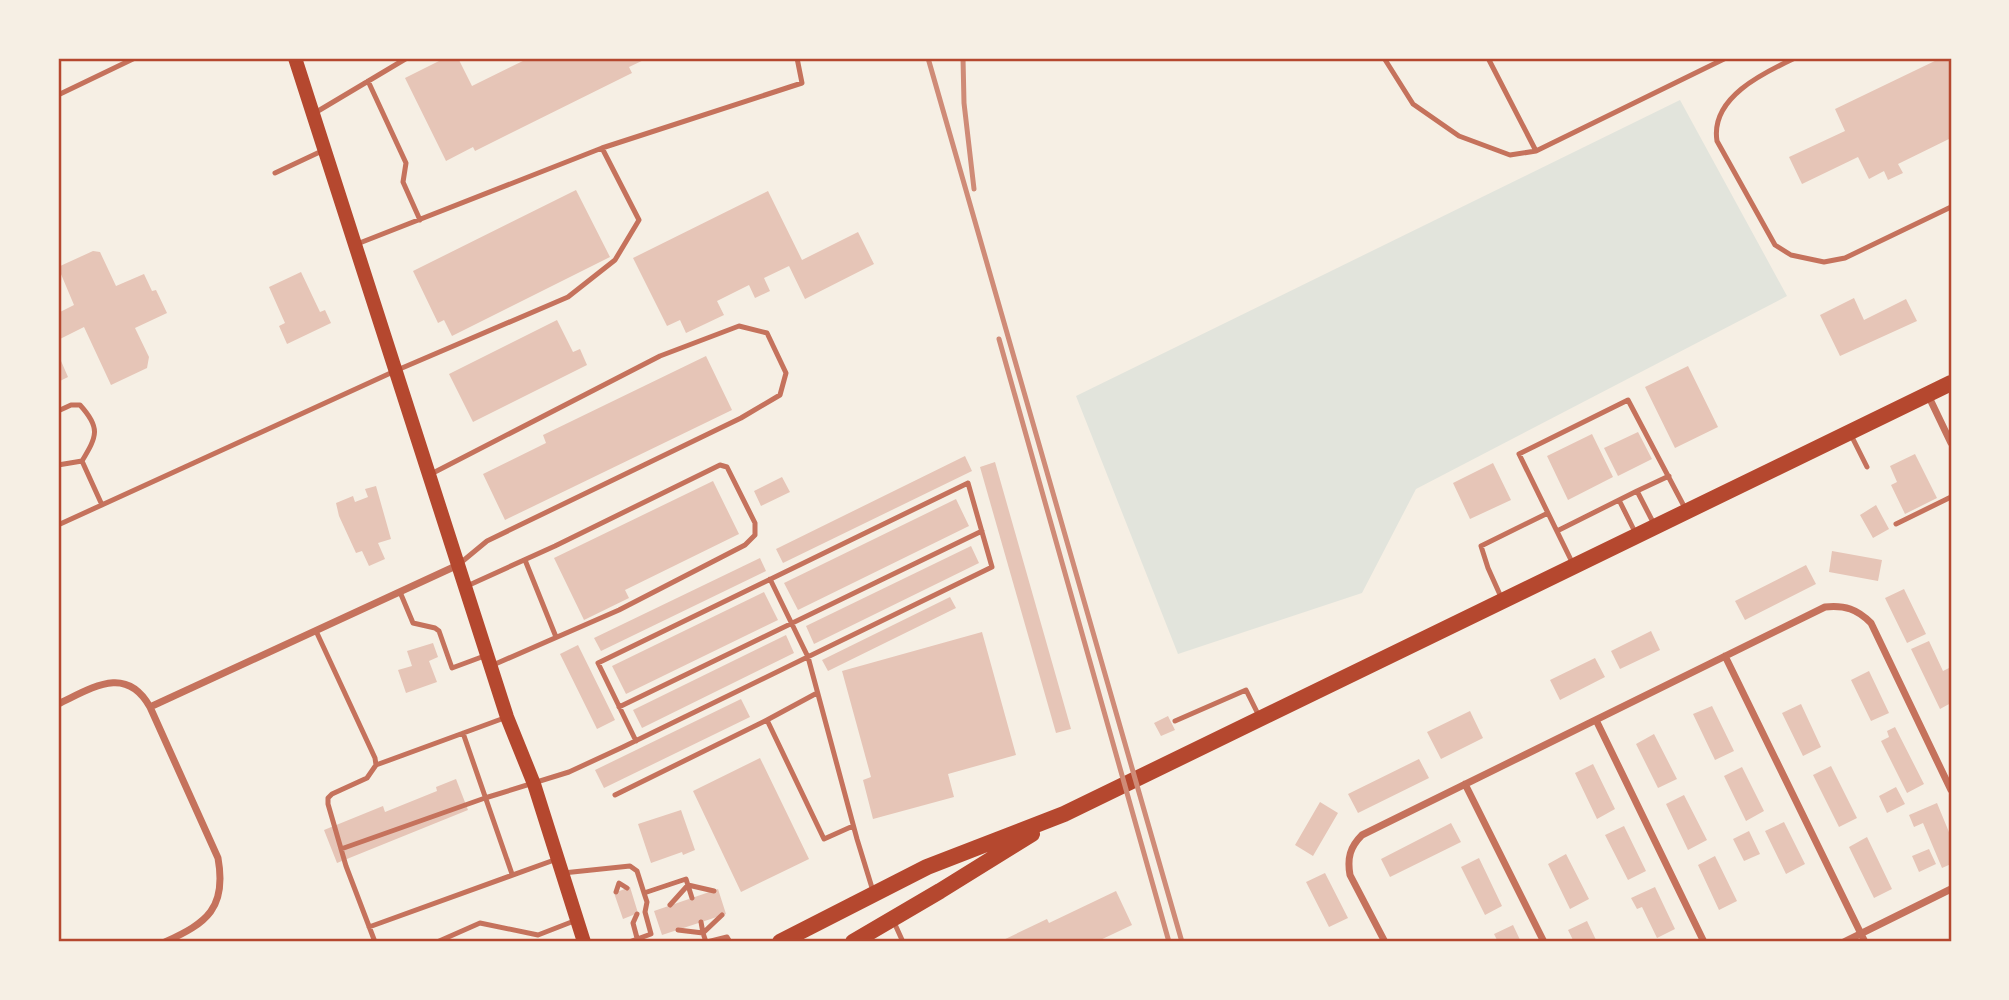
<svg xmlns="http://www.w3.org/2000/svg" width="2009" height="1000" viewBox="0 0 2009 1000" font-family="'Archivo Narrow',sans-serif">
  <rect width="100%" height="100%" fill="#f6efe4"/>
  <!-- green -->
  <path fill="#e2e4dc" d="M1680,100L1787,296L1416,489L1362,593L1178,654L1076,396Z"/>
  <!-- building -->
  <path fill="#e6c5b7" d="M445,58H458L472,86L529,58H648L629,67L632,73L475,151L473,147L446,161L405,78Z
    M1941,58H1951V138L1898,164L1903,173L1888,180L1884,171L1869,179L1858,157L1802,184L1789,157L1845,131L1835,109Z
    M576,190L610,257L452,336L444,320L438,323L413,271Z
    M768,191L802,260L858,232L874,264L805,299L789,266L764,278L770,291L755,298L749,285L717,301L724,315L686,333L680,320L667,326L633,258Z
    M93,251L100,252L116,286L144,274L152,291L156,290L167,313L135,328L149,357L147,368L111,385L84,327L58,340V313L74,305L58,267Z
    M301,272L320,312L325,310L331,323L287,344L279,326L285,323L269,287Z
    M1854,298L1864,320L1906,299L1917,321L1840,356L1820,315Z
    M557,320L573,352L580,349L587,365L473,422L449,374Z
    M58,354L68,377L58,382Z
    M706,356L732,410L505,520L483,474L546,443L543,435Z
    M1688,366L1718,427L1675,448L1645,387Z
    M1638,432L1652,459L1618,476L1604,448Z
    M1592,434L1613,477L1568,500L1547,456Z
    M1915,454L1937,498L1905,514L1891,485L1897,482L1890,466Z
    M965,456L972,471L783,563L776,549Z
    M995,462L1071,729L1056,733L980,467Z
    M1493,463L1511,500L1470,519L1453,483Z
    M782,477L790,492L761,506L754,491Z
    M713,481L739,534L625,590L629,598L584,620L554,558Z
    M376,486L391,539L378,543L385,559L369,566L362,551L356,553L339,516L336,503L353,496L355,502L368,497L365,489Z
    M956,499L969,526L798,610L784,583Z
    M1876,505L1889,529L1873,538L1860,515Z
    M971,546L979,563L814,644L806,626Z
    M1832,551L1882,560L1878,581L1829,572Z
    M760,558L766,571L601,651L594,638Z
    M1806,565L1816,584L1745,620L1735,601Z
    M1904,589L1926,634L1907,643L1885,598Z
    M764,592L778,620L626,694L612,666Z
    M950,597L956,608L828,671L822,660Z
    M1651,631L1660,650L1620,669L1611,651Z
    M982,632L1016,755L948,774L954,797L873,819L863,780L871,777L842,671Z
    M786,635L794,653L642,728L633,710Z
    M1929,641L1943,671L1951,667V703L1940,709L1911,649Z
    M433,643L438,657L429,661L437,682L406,693L398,670L412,666L407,651Z
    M578,645L615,720L597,729L560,654Z
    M1595,658L1605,677L1560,700L1550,680Z
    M1869,671L1889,713L1871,721L1851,680Z
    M741,699L750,717L604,788L595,770Z
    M1801,704L1821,747L1803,756L1782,713Z
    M1712,706L1734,751L1715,760L1693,714Z
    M1470,711L1483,738L1441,759L1427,732Z
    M1168,716L1175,730L1161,736L1154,723Z
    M1895,727L1924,784L1907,793L1881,741L1889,737L1887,731Z
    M1654,734L1677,779L1658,788L1636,744Z
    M760,758L809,859L741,892L693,791Z
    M1419,759L1429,778L1358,813L1348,794Z
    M1593,764L1615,809L1597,819L1575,773Z
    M1831,766L1857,818L1839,827L1813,775Z
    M1742,767L1764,811L1746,821L1724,776Z
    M456,779L468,810L337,863L324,830L383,806L385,812L437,791L436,787Z
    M1896,787L1905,804L1887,813L1879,796Z
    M1684,795L1707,840L1688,850L1666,804Z
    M1320,802L1338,813L1313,856L1295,845Z
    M1937,803L1951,837V864L1942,868L1923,823L1914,827L1909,815Z
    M681,810L695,850L683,855L682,852L651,863L638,824Z
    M1784,822L1805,864L1786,874L1765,831Z
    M1451,823L1461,842L1390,877L1381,859Z
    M1624,826L1646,871L1628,880L1605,835Z
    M1749,831L1760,854L1744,861L1733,839Z
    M1867,837L1892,889L1874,898L1849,847Z
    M1929,849L1936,864L1919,872L1912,856Z
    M1566,854L1589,899L1570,909L1548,864Z
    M1715,856L1737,901L1719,910L1698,865Z
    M1479,858L1502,906L1485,915L1461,867Z
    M1325,873L1348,918L1329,927L1306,882Z
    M630,887L638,913L623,919L614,893Z
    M1655,887L1675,929L1657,938L1642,907L1637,909L1631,898Z
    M718,889L726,914L662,935L654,911Z
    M1116,891L1132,925L1096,942H999L1047,919L1049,923Z
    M1587,921L1597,942H1574L1568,930Z
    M1513,925L1521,942H1498L1494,934Z"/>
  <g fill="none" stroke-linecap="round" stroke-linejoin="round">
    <!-- service -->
    <path stroke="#c5725c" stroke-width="5" d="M1384,58L1413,104L1459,136L1510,155L1536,151
      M1488,58L1536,151L1726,58
      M1795,58C1763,73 1710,98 1717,141L1775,245L1791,255L1824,262L1845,258L1951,207
      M368,81L406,163L403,182L420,220
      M58,95L135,58
      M313,114L407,58
      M275,173L324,150
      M357,244L602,148L802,83L797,58
      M58,411L71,405H80C101,428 97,436 82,461L58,465
      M1851,435L1867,467
      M82,461L102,505
      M431,474L660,356L739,326L767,333L786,373L780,395L741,418L487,541L458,565
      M1654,524L1637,491L1669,476
      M1896,524L1951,497
      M58,525L395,371L568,297L615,260L639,220L602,148
      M1557,531L1619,500
      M1635,532L1619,500L1637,491
      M525,560L556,637
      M1573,564L1519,454L1628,400L1686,510
      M770,579L808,657L857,839L873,891
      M467,586L555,546L720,465L727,467L755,523V535L745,545L619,610L493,665
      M400,592L413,623L435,628L439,631L452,668L487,655
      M1501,597L1488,568L1481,546L1548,513
      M316,631L375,758L376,765
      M817,693L767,720L824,839L853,826
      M619,707L982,531
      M1175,721L1246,690L1260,718
      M463,733L512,874
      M615,795L767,720
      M341,849L485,798L569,772L623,747L992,567L968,483L598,663L636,741
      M563,873L630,866L637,871L644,893L647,902L645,912L651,934L629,942
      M616,892L619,883L627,888
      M644,893L686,879L692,898
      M670,905L688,885L714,891
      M637,914L633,923L637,938
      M893,920L903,942
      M369,927L557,859
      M678,930L703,933L701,922
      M375,942L346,866L328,804V798L332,794L367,778L376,765L507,717
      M437,942L480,923L538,935L574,921
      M706,942L703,933L722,915
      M707,942L727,937L730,942"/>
    <!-- minor -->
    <path stroke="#c5725c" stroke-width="7" d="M1928,395L1951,443
      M1725,656L1865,942
      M58,704C92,688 126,664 150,707L218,858C227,908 207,923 165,942
      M150,707L458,565
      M1596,720L1704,942
      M1465,784L1544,942
      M1385,942L1350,875C1347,858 1350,847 1362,835L1825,607C1845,605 1857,609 1871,623L1951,790
      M1844,942L1951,889"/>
    <!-- secondary -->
    <path stroke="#b5482f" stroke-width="14" d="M295,58L507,717L534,784L584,942"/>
    <!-- primary -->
    <path stroke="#b5482f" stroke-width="16" d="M780,942L927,867L1064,814L1951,383
      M853,942L940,891L1032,834"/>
    <!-- rail -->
    <path stroke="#cf8b77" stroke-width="5" d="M928,58L1182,942
      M963,58L964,103L974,189
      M999,339L1169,942"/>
  </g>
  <!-- border -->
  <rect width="2009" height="1000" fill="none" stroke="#f6efe4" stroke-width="119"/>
  <rect x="60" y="60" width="1890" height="880" fill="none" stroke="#b5482f" stroke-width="2.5"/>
</svg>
